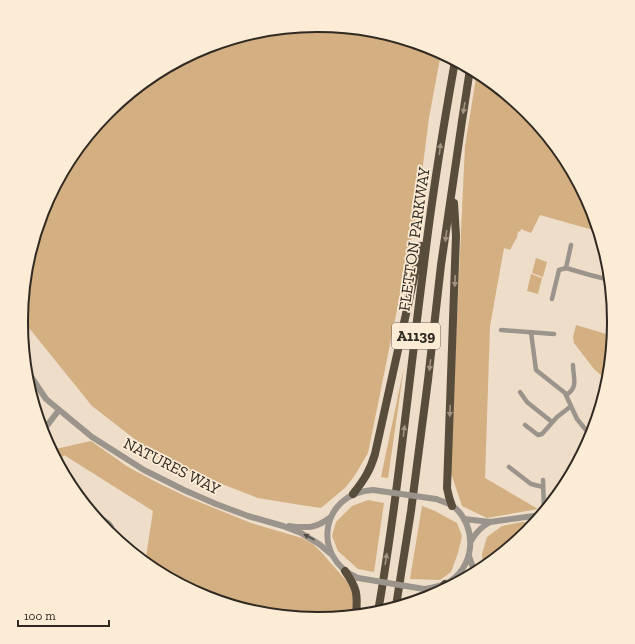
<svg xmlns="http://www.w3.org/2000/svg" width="635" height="644" viewBox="0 0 635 644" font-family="'Zilla Slab',serif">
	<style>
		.green { fill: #d3af81 }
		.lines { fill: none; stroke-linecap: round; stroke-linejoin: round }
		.minor { stroke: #9b948c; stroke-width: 4.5 }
		.tertiary { stroke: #9b948c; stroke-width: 6 }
		.trunk { stroke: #584c3b; stroke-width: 8 }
		.tertiary-bridge { stroke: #9b948c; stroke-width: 6 }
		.oneway { fill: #a29480 }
		.oneway2 { fill: #554f47 }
		.labels { text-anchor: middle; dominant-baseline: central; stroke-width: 3.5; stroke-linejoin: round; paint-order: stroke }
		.shield { fill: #fcebd5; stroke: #6d6458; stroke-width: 1 }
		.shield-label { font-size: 15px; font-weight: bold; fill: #302a22 }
		.street-label { font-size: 16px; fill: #302a22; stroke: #fcebd5 }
		.rim { fill: none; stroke: #302a22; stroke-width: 2 }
	</style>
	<rect width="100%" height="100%" fill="#eeddc8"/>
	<g class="green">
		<polygon points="318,26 376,31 431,48 441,53 429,118 417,211 368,453 355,475 346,487 321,508 301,505 258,498 163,461 92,406 21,318 27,264 44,208 71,157 108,112 153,75 204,48 260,31"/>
		<polygon points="477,72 482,76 527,113 564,157 592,209 600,237 595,234 593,230 540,215 531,233 521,229 520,232 518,231 517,237 510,250 504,248 490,326 485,478 538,509 487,518 462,506 450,470 465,146"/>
		<polygon points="536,258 547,262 543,277 532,273"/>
		<polygon points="531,274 542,278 538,294 527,291"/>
		<polygon points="576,325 613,336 608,381 594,369 574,343 573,337"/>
		<polygon points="404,367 388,478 381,477"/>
		<polygon points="91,441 128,467 158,483 187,497 251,523 302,538 313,544 323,554 349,584 354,597 354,615 317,618 259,613 204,596 153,568 145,563 153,511 64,455 58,463 51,450"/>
		<polygon points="368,500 384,503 374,572 358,569 338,551 332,536 336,522 352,506"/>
		<polygon points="422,506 435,511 457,523 462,536 458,553 451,572 440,580 410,579"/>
		<polygon points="522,522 535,522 527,532 483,567 482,554 487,537 502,526"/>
	</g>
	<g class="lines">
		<g class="minor">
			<polyline points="566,268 590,275 610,280"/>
			<polyline points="552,299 559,270 566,268 571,245"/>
			<polyline points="501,330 554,334"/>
			<polyline points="531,332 536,370 565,393 577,419 586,430 592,433"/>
			<polyline points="520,392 527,402 552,422"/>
			<path d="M566 395C579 388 573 377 573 365"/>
			<polyline points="525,425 538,435 542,434 557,417 570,407"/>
			<polyline points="509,467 531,484 543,487"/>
			<polyline points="543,480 544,511"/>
			<polyline points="90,510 109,523 112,527 111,534"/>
		</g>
		<g class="tertiary">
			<polyline points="26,369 46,399 92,437 144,470 184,490 216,504 248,516 283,526 301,533 319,544 331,554"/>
			<polyline points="42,432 59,410"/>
			<polyline points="464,519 490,522 541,515"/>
			<path d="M289 526C308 528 315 529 331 517"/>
			<path d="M471 541C476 532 481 527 490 522"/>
			<polyline points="469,556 473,568 475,572"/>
			<polyline points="457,576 467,577"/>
			<path d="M358 578C310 557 321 493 373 490"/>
			<path d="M424 589C431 588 438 587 445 584 475 570 479 527 453 506 448 503 442 501 436 499"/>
		</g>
		<g class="trunk">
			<path d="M353 494C364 480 370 471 375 454L421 246"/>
			<polyline points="452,506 449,497 447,488 456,236 454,203"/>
			<path d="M345 571C357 588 358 594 356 615"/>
			<polyline points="439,592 445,584"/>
			<polyline points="396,606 411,511 428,380 441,265 462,121 470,69"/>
			<path d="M378 612C398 496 409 380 424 264 432 196 443 128 455 61"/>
		</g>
		<g class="tertiary-bridge">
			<polyline points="373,490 436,499"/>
			<polyline points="358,578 424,589"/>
		</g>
	</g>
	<defs><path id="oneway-solid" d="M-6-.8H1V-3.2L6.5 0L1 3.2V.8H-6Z"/></defs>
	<g class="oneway">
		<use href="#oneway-solid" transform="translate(464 108) rotate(100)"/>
		<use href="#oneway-solid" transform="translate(440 149) rotate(-82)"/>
		<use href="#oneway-solid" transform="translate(446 236) rotate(98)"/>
		<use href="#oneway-solid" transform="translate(455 281) rotate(92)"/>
		<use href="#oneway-solid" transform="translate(430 365) rotate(97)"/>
		<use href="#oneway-solid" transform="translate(450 411) rotate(92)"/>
		<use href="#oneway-solid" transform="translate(404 431) rotate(-83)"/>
		<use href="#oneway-solid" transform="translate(386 559) rotate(-81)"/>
	</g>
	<use class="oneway2" href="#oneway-solid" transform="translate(309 537) rotate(-152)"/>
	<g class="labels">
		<rect class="shield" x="392" y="323" width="48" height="26" rx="3"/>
		<g class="shield-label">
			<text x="416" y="336">A1139</text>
		</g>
		<g class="street-label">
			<text transform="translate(414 239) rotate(-82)">FLETTON PARKWAY</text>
			<text transform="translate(172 466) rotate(27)">NATURES WAY</text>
		</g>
	</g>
	<path d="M0 0H635V644H0ZM317 32H318A289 289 0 0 1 607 321V323A289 289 0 0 1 318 612H317A289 289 0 0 1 28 323V321A289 289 0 0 1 317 32Z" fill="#fcebd5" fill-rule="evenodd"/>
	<path class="rim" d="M317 32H318A289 289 0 0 1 607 321V323A289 289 0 0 1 318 612H317A289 289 0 0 1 28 323V321A289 289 0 0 1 317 32Z"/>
	<path d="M18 620v6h91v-6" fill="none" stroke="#302a22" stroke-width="2"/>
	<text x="24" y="620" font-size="12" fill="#302a22" stroke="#fcebd5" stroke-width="3" paint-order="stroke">100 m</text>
</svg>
